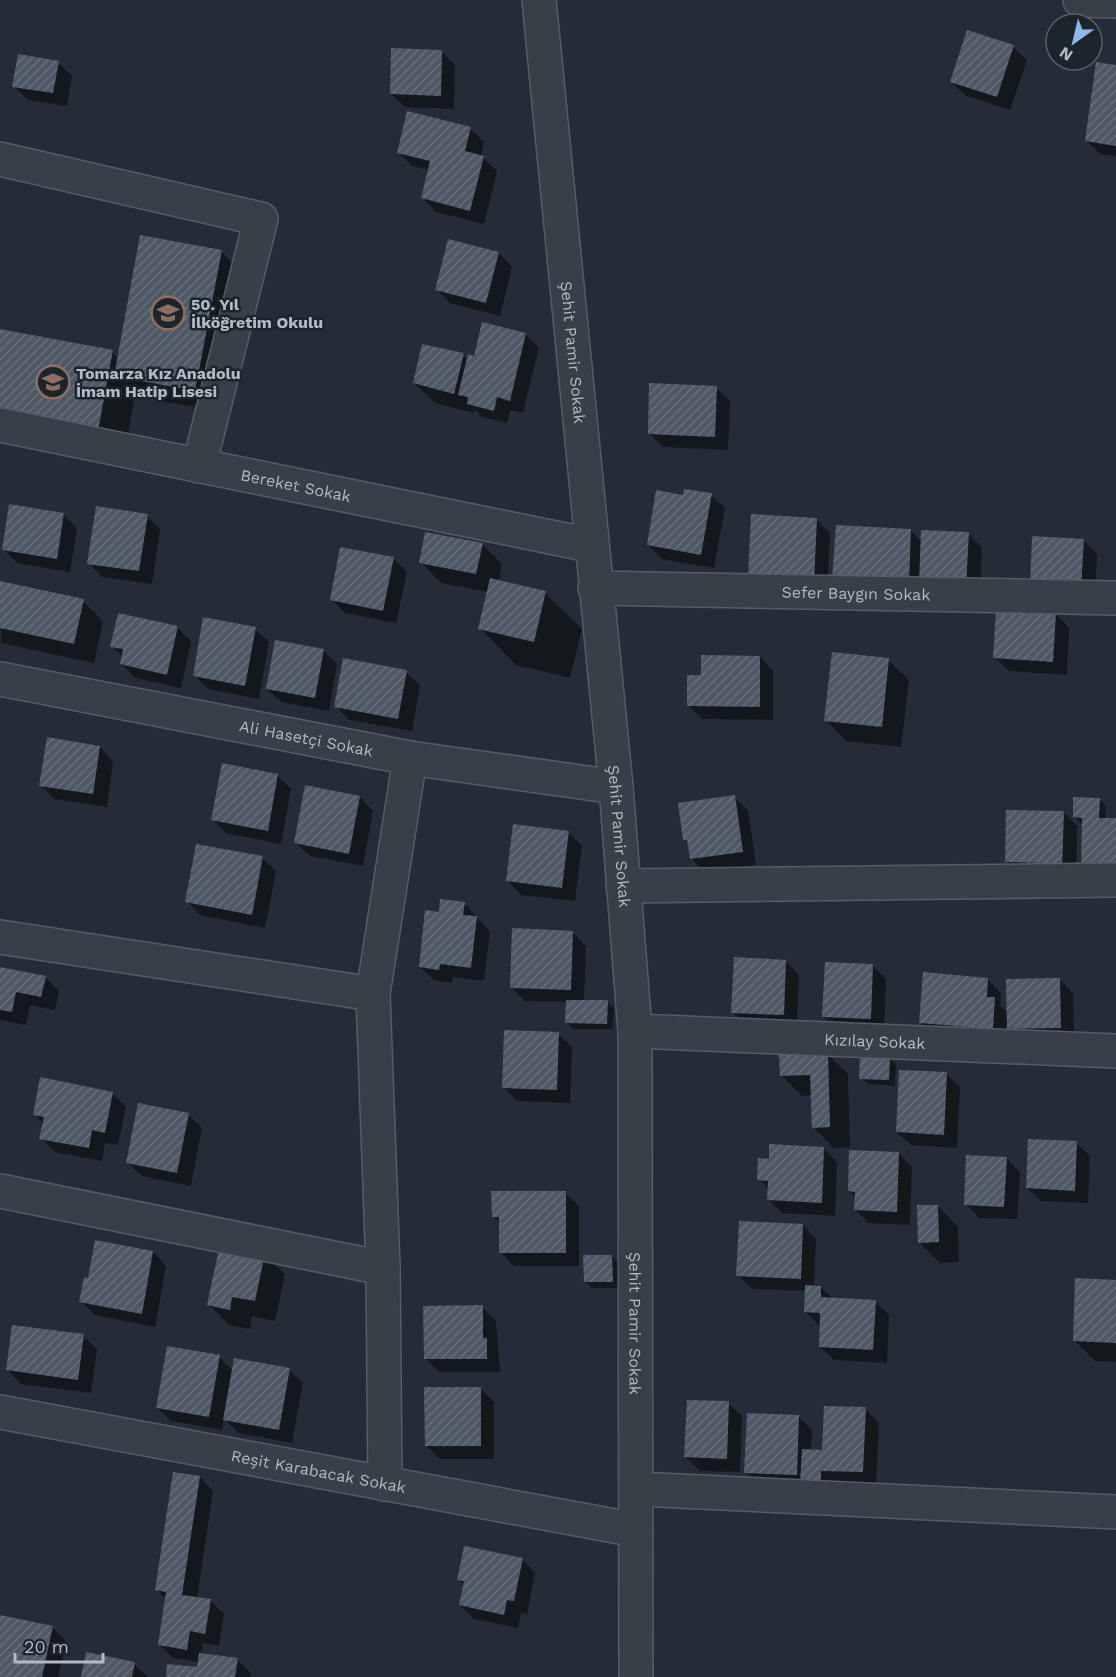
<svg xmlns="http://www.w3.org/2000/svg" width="1116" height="1677" viewBox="0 0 1116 1677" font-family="'Work Sans',sans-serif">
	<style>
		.shadow { fill: #0007 }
		.building { fill: url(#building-hatch) }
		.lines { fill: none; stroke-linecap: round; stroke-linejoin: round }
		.minor-casing { stroke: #555d65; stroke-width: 36 }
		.minor { stroke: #373f48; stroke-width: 33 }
		.labels { text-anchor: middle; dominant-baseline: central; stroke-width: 5; stroke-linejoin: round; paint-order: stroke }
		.poi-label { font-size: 16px; font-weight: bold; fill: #b2bac4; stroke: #1c242c; text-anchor: start }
		.street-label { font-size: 16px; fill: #b2bac4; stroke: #1c242c }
	</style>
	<defs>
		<pattern id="building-hatch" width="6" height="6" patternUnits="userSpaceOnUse" patternTransform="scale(1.5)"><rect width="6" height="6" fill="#4f5966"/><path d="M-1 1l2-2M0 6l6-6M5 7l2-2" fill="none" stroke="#666f7a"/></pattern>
	</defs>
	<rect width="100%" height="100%" fill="#242d37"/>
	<g class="shadow">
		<polygon points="1013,47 1027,60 1010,110 965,95 951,82"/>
		<polygon points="442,52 455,65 454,109 405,107 391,94"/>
		<polygon points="58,63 72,76 67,106 28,100 14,86"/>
		<polygon points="1116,66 1116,156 1100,154 1087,141"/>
		<polygon points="471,129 484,142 481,156 497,171 484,224 436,212 423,198 430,170 412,166 398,152"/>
		<polygon points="221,251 241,272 216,411 135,396 124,457 0,331 112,352 119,359"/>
		<polygon points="499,253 512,267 500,316 450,303 437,290"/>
		<polygon points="525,334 539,348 523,413 510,410 507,423 482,417 475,410 474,413 435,403 414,383 463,355 468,360 475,358"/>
		<polygon points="716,388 730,401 728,450 663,447 649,433"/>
		<polygon points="711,495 725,508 714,568 662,559 648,545 684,497"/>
		<polygon points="63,514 77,528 70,572 17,563 4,550"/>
		<polygon points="147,516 160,529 152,584 102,577 89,563"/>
		<polygon points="816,519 830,533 827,595 763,591"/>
		<polygon points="911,531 922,542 969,534 982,548 980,600 848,592"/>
		<polygon points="1083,540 1097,554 1095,601 1045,599"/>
		<polygon points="482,544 502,564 499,582 545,593 582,629 570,678 516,665 480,628 488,592 441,583 421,562"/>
		<polygon points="393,558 407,572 396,623 345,613 331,599"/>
		<polygon points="0,582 83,601 103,621 94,663 1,643"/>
		<polygon points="1056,614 1069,628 1067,675 1009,671 995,658"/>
		<polygon points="177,627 191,641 181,688 135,678 122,664 123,657 112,646"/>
		<polygon points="255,629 269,642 259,699 208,689 194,675"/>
		<polygon points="323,650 337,664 329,711 281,702 267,689"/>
		<polygon points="760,657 773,671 773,720 702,719 688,705 702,677"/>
		<polygon points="888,660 909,680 901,747 846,741 826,720"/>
		<polygon points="406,672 420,685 412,731 349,720 336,706"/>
		<polygon points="100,747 113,761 107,807 54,799 41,785"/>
		<polygon points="278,776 291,789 281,844 226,833 213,820"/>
		<polygon points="360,797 373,811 363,866 310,856 296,843"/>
		<polygon points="734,797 748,810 756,865 705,872 692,859 689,844 685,839"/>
		<polygon points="1099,799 1106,806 1105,820 1116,820 1081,823 1075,817"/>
		<polygon points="1063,812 1077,826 1076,883 1020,875 1007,862"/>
		<polygon points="568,832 582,846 575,901 521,895 508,881"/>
		<polygon points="262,858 276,871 265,928 200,915 187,901"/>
		<polygon points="464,903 490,932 484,981 453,977 452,983 434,980 420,967 440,914"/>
		<polygon points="572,932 586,946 584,1002 607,1002 614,1008 613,1029 573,1029 567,1022 567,1002 525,1001 511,987"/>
		<polygon points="785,961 799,975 797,1028 746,1026 733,1012"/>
		<polygon points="873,966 886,979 884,1032 837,1030 824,1017"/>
		<polygon points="0,968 45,977 59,991 55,1010 30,1005 26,1025 0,1020"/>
		<polygon points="987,979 1001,993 1000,1005 1008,1013 1059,979 1073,993 1074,1041 1022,1042 1007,1026 1006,1042 934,1037 921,1023"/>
		<polygon points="558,1034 572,1047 570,1103 517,1101 503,1087"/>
		<polygon points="827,1054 848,1074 850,1147 834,1148 813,1127 812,1095 802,1096 781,1075"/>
		<polygon points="889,1058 896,1064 895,1086 868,1084 861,1078"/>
		<polygon points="946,1074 960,1087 957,1148 911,1145 897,1132"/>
		<polygon points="112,1093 126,1107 118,1145 105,1143 102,1161 55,1152 41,1138 44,1124 35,1115"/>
		<polygon points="188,1114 202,1128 191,1186 142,1176 128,1163"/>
		<polygon points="1076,1143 1090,1156 1088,1203 1041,1201 1027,1188"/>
		<polygon points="823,1148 837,1162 835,1216 782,1213 769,1200 769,1190 759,1179 770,1160"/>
		<polygon points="899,1153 912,1167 910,1225 869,1223 856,1210 856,1198 849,1191"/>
		<polygon points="1006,1158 1020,1172 1017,1219 979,1218 966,1204"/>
		<polygon points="565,1193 579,1206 579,1266 514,1266 500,1252 500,1223 493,1216"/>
		<polygon points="938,1206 958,1227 959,1262 940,1263 919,1242"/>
		<polygon points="803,1225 816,1239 814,1287 821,1287 833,1299 875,1301 889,1315 887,1363 834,1360 820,1347 821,1327 806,1312 807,1291 752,1289 738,1275"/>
		<polygon points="153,1252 166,1266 155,1327 95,1315 81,1301 89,1280"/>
		<polygon points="264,1254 285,1274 275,1321 252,1316 250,1329 229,1325 209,1304"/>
		<polygon points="612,1257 618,1263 618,1288 592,1288 585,1282"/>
		<polygon points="1116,1281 1116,1362 1095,1361 1075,1341"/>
		<polygon points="482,1307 496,1321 500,1372 439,1372 425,1358"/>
		<polygon points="83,1336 97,1349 91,1393 21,1384 8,1370"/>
		<polygon points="219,1357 233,1371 289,1370 303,1383 292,1443 238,1433 224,1418 222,1430 171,1421 157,1407"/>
		<polygon points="480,1388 494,1402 494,1459 440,1459 427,1446"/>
		<polygon points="728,1403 742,1416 740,1472 700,1471 686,1457"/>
		<polygon points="865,1409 879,1423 876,1485 760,1486 746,1472 799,1417 812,1430 811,1451 821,1452"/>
		<polygon points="200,1477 213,1491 197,1598 210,1600 224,1614 219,1646 203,1643 201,1655 237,1660 251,1673 250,1677 167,1677 199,1669 199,1662 173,1658 159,1644 166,1599 157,1590"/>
		<polygon points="522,1559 535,1573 527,1614 521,1613 518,1628 474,1619 460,1605 464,1585 459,1580"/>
		<polygon points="0,1616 52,1627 66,1641 58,1677 0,1677"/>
		<polygon points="134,1664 148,1677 82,1677"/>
	</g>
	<g class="building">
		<polygon points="967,30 1014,45 997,97 950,82"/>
		<polygon points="391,48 442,50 441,96 390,94"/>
		<polygon points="18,54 59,61 53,93 12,87"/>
		<polygon points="1096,62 1116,65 1116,146 1085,141"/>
		<polygon points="407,111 471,127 465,151 484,156 470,211 421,198 430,161 397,153"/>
		<polygon points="140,235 222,250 195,391 114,376"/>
		<polygon points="448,239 499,252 486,303 435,290"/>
		<polygon points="482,322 526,333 510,401 497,397 494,411 467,404 468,397 458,395 468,354 474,356"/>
		<polygon points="0,329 113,350 98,431 0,413"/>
		<polygon points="422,344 464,353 454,394 413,383"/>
		<polygon points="649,383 717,386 715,437 648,434"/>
		<polygon points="684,489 712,493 701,555 647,545 656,490 683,495"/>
		<polygon points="9,504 64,513 57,559 2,550"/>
		<polygon points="96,506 148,514 139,571 87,564"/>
		<polygon points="751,514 817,518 814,582 748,578"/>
		<polygon points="836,525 911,529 909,583 832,579"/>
		<polygon points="921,530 969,532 966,587 919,584"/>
		<polygon points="425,532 483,543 476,574 419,563"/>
		<polygon points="1032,536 1084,539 1081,588 1030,586"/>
		<polygon points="340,547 394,557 383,611 330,600"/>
		<polygon points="490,578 546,591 534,642 478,629"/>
		<polygon points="0,581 84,599 74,644 0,628"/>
		<polygon points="996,609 1056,613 1053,662 993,658"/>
		<polygon points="118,613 178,626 167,675 120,664 123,649 110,647"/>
		<polygon points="203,617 256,627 245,686 193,676"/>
		<polygon points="275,640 324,649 315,698 266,689"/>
		<polygon points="832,652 889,658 882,727 824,721"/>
		<polygon points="701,655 760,656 760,707 687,706 687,675 701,675"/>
		<polygon points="343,658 407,670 398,719 334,707"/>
		<polygon points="47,737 100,746 93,794 39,786"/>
		<polygon points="222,763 278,774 268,831 211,820"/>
		<polygon points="305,785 360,796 349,854 294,843"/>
		<polygon points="735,795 743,852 690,859 687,840 683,840 678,803"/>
		<polygon points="1073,797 1100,798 1099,818 1116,818 1116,874 1081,873 1082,818 1073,817"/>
		<polygon points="1006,810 1064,811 1062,870 1046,870 1046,863 1005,862"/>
		<polygon points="513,824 569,831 562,888 506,881"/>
		<polygon points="196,844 263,856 252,915 185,902"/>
		<polygon points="440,899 465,902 463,915 477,916 471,968 440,964 439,970 419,967 425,910 439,912"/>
		<polygon points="512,928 573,931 571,990 510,988"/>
		<polygon points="734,957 786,960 784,1015 731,1013"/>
		<polygon points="825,962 873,964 871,1019 822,1017"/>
		<polygon points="0,967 46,976 41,997 16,992 12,1012 0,1010"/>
		<polygon points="923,972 988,978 987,997 995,997 993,1029 919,1023"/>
		<polygon points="1060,978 1061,1028 1007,1029 1006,979"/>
		<polygon points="566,1000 608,1000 607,1024 565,1023"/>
		<polygon points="504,1030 559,1032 557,1090 502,1088"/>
		<polygon points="828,1052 830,1127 812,1128 810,1075 780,1076 779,1054"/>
		<polygon points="860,1055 890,1056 889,1080 859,1079"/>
		<polygon points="899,1070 947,1072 944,1135 896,1132"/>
		<polygon points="40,1077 113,1092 105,1133 92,1130 89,1148 39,1139 44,1117 33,1115"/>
		<polygon points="138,1103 189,1113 177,1173 126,1163"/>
		<polygon points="1028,1139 1077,1141 1075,1191 1026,1188"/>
		<polygon points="769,1144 824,1147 822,1203 767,1200 768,1181 757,1180 758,1158 769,1159"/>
		<polygon points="849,1150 899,1152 897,1212 854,1210 855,1192 848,1191"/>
		<polygon points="966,1155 1007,1157 1004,1207 964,1205"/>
		<polygon points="491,1191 566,1191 566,1253 499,1253 499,1217 492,1217"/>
		<polygon points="917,1205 938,1205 939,1242 918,1243"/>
		<polygon points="739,1221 803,1224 801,1279 736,1276"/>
		<polygon points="221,1239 265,1253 255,1301 232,1297 230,1310 207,1305"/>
		<polygon points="95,1240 153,1251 142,1314 79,1302 84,1277 88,1278"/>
		<polygon points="583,1255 612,1255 613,1282 584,1282"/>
		<polygon points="1075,1278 1116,1280 1116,1343 1073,1341"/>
		<polygon points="805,1285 821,1286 821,1297 876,1300 873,1350 819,1347 820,1313 804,1312"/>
		<polygon points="483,1305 483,1338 487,1338 487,1359 424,1359 423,1306"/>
		<polygon points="12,1325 84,1334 78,1380 6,1370"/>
		<polygon points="167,1346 220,1355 209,1417 156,1408"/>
		<polygon points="234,1358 290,1368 279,1430 223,1420"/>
		<polygon points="424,1387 481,1387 481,1446 425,1446"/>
		<polygon points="687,1400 729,1401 727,1459 684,1457"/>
		<polygon points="824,1406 866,1407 863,1472 821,1471 821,1485 800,1484 802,1449 822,1450"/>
		<polygon points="747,1413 799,1415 797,1475 744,1473"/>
		<polygon points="173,1472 200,1476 182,1595 211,1599 205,1634 190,1631 187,1650 158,1645 166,1592 155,1590"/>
		<polygon points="464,1546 523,1558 514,1601 507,1600 504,1615 459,1605 464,1581 457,1580"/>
		<polygon points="0,1615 53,1626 42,1677 0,1677"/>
		<polygon points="86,1652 135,1662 132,1677 81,1677"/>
		<polygon points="199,1653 238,1658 235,1677 166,1677 167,1664 197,1667"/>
	</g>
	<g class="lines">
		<defs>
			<g id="minor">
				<path id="s1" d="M539 0 616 787 635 1031 636 1677"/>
				<polyline points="1080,0 1116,1"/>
				<polyline points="0,159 261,219 199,466"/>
				<path id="s2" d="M0 425 590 545"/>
				<path id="s3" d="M595 588 1116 598"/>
				<path id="s4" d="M0 679 410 758 616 787"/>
				<polyline points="623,886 1116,880"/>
				<polyline points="0,937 373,994"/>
				<path id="s5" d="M635 1031 1116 1051"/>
				<polyline points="0,1191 383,1268"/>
				<path id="s6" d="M0 1412 636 1530"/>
				<polyline points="385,1484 383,1268 373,994 410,758"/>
				<polyline points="637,1489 1116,1512"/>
			</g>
		</defs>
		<use href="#minor" class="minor-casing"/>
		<use href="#minor" class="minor"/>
	</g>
	<defs>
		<symbol id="school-ring" viewBox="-11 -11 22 22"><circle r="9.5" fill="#1c242c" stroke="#8d6e63" stroke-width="1.5"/><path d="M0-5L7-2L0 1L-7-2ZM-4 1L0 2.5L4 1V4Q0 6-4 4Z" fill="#8d6e63"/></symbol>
	</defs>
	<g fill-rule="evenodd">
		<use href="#school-ring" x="149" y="294" width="38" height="38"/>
		<use href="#school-ring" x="34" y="363" width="38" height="38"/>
	</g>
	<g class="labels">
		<g class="poi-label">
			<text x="191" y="304">50. Yıl<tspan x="191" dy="18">İlköğretim Okulu</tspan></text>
			<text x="76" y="373">Tomarza Kız Anadolu<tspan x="76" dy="18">İmam Hatip Lisesi</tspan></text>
		</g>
		<g class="street-label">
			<text stroke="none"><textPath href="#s1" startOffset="354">Şehit Pamir Sokak</textPath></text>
			<text stroke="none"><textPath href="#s2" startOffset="302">Bereket Sokak</textPath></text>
			<text stroke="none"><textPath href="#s3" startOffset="261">Sefer Baygın Sokak</textPath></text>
			<text stroke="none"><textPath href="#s4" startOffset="312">Ali Hasetçi Sokak</textPath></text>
			<text stroke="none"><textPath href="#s1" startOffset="840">Şehit Pamir Sokak</textPath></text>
			<text stroke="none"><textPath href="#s5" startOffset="240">Kızılay Sokak</textPath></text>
			<text stroke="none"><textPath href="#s1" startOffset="1328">Şehit Pamir Sokak</textPath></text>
			<text stroke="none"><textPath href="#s6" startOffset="324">Reşit Karabacak Sokak</textPath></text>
		</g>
	</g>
	<g transform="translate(1074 42) rotate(214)"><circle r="28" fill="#1c242c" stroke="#586069" stroke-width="1.5"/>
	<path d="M0-4.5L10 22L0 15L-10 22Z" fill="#8eb7ec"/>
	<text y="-9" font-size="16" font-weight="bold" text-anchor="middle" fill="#b2bac4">N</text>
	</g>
	<path d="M15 1653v9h88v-9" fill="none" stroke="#b2bac4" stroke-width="3"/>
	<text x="24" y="1653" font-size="18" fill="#b2bac4" stroke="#1c242c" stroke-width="4.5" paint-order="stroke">20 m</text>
</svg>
